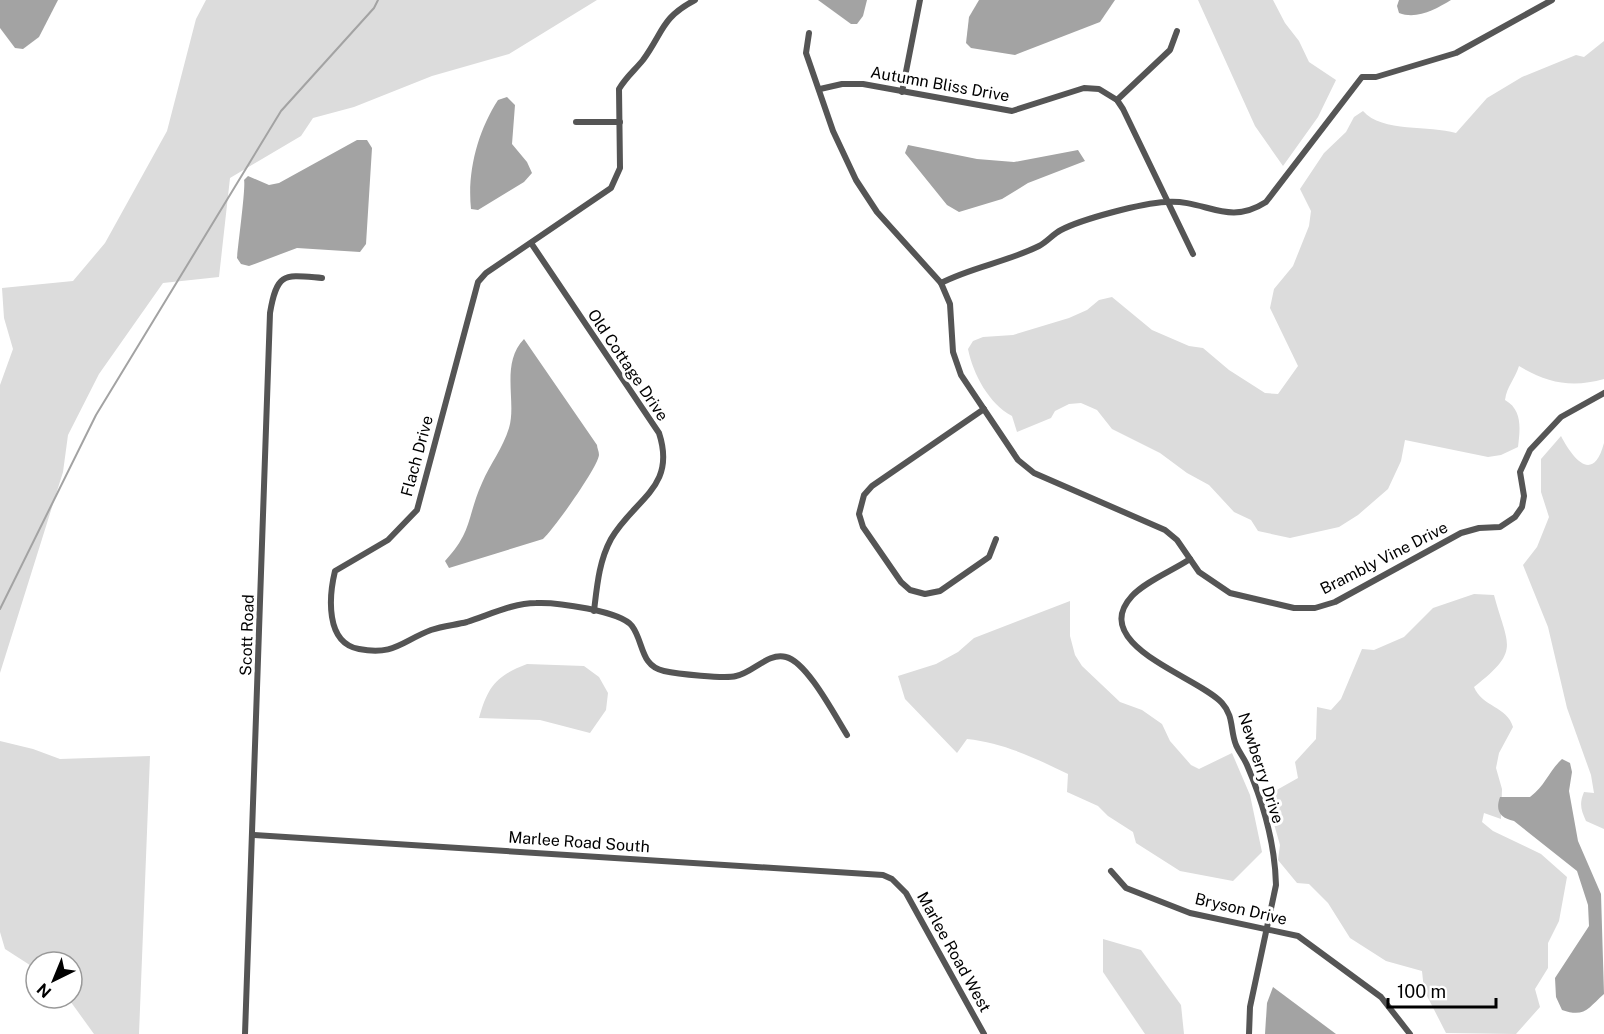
<svg xmlns="http://www.w3.org/2000/svg" width="1604" height="1034" viewBox="0 0 1604 1034" font-family="'Public Sans',sans-serif">
	<style>
		.green { fill: #dcdcdc }
		.water { fill: #a3a3a3 }
		.lines { fill: none; stroke-linecap: round; stroke-linejoin: round }
		.stream { stroke: #a3a3a3; stroke-width: 2 }
		.minor { stroke: #555; stroke-width: 6 }
		.labels { text-anchor: middle; dominant-baseline: central; stroke-width: 6; stroke-linejoin: round; paint-order: stroke }
		.street-label { font-size: 16px; fill: #000; stroke: #fff }
	</style>
	<rect width="100%" height="100%" fill="#fff"/>
	<g class="green">
		<polygon points="206,0 597,0 509,54 432,76 354,107 313,118 301,136 230,178 219,277 163,283 99,374 68,435 63,472 0,673 0,385 13,349 4,318 2,288 73,281 105,243 167,131 196,19"/>
		<polygon points="1198,0 1273,0 1285,23 1299,41 1309,62 1336,80 1318,117 1283,166 1255,126"/>
		<path d="M1604 41V379C1572 388 1547 383 1519 366 1515 379 1507 386 1505 400 1523 410 1520 430 1518 447L1501 455 1488 457 1405 440 1401 461 1388 489 1358 515 1339 527 1290 538 1258 531 1251 520 1234 512 1209 485 1187 473 1160 453 1112 429 1097 410 1081 403 1069 404 1055 411 1051 418 1017 432 1012 416C989 404 973 374 968 349L973 341 983 337 1013 335 1069 318 1087 310 1099 300 1112 297 1152 330 1189 346 1203 348 1229 370 1265 393 1278 394 1298 366 1270 308 1274 289 1293 266 1309 226 1311 211 1300 189 1324 153 1346 132 1354 117 1363 111C1382 133 1430 125 1456 133L1487 98 1522 77 1576 55 1584 57Z"/>
		<path d="M1561 436C1573 459 1593 484 1604 443V829L1586 821C1581 810 1579 804 1584 792L1594 793 1591 775 1567 708 1548 627 1523 565 1537 547 1549 517 1541 492V459Z"/>
		<path d="M1474 594 1494 595C1508 647 1521 650 1474 687 1482 707 1507 706 1513 727L1499 753 1496 768 1502 789 1501 819 1484 813 1482 822 1493 831 1541 854 1567 877 1559 921 1548 943V968L1535 989 1540 1007 1516 1034 1446 1033 1424 990 1422 971 1386 961 1350 938 1328 903 1309 884 1297 883 1278 860 1280 845 1266 796 1298 778 1295 762 1316 739 1317 707 1331 710 1341 699 1362 649 1374 650 1404 637 1433 608Z"/>
		<path d="M1070 601V636L1075 655 1082 666 1120 702 1142 710 1162 724 1170 741 1191 765 1199 769 1232 753 1250 795 1262 852 1233 881 1180 871 1136 843 1133 832 1108 816 1098 806 1067 792 1068 774C1035 758 1004 743 967 739L957 753 905 699 898 676 936 664 958 652 974 638Z"/>
		<path d="M527 664 584 666 599 677 608 693 606 710 590 733 540 720 479 718C488 686 496 676 527 664Z"/>
		<polygon points="0,741 33,749 60,759 150,756 139,1034 94,1034 68,998 72,998 72,962 36,962 36,969 5,949 0,932"/>
		<polygon points="1103,939 1141,950 1181,1005 1184,1034 1145,1034 1103,972"/>
	</g>
	<g class="water">
		<polygon points="0,0 58,0 39,37 23,49 15,48 0,28"/>
		<polygon points="818,0 867,0 863,16 857,24 851,24"/>
		<polygon points="979,0 1115,0 1100,22 1015,55 971,48 966,43 969,17"/>
		<path d="M1399 0H1451C1436 9 1417 20 1399 13L1397 6Z"/>
		<path d="M507 97 515 105 512 144 527 162 532 173 524 182 478 210 471 209C467 171 478 131 498 100Z"/>
		<path d="M357 140H367L372 148 366 244 360 252 297 248 249 266 241 264 237 258C238 245 246 186 244 180L248 176 269 185 279 183Z"/>
		<polygon points="908,145 977,159 1014,162 1078,150 1085,161 1028,183 1002,199 959,212 947,205 905,153"/>
		<path d="M524 339 597 445C597 448 599 451 599 455 598 467 554 529 543 539L449 568 445 561C473 531 467 516 482 483 490 464 503 448 509 428 517 402 500 364 524 339Z"/>
		<path d="M1562 759 1570 763 1572 772 1569 791 1578 841 1601 894 1604 994C1588 1008 1585 1018 1562 1010L1556 997 1555 978 1589 926 1588 905 1577 871 1514 821C1500 818 1495 811 1500 797H1530C1546 785 1548 772 1562 759Z"/>
		<polygon points="1273,987 1336,1034 1265,1034 1267,1003"/>
	</g>
	<g class="lines">
		<polyline class="stream" points="0,609 96,415 281,111 374,8 378,0"/>
		<g class="minor">
			<path d="M695 0C661 18 664 31 643 60 635 70 626 77 619 89L620 168 611 188 486 273 478 282 417 510 388 540 335 571C329 596 325 643 359 649 394 656 402 641 431 630 443 626 455 625 467 622 489 615 513 603 536 603 556 602 621 611 632 626 644 642 640 666 664 671 677 674 725 679 736 676 753 673 768 652 786 657 807 662 835 716 847 735"/>
			<polyline points="809,33 806,53 833,131 856,180 877,212 941,283 950,304 953,352 961,375 1018,460 1034,473 1165,530 1177,540 1199,572 1230,593 1294,608 1315,608 1335,602 1461,533 1479,528 1500,527 1515,517 1522,507 1524,496 1520,472 1530,450 1561,417 1604,393"/>
			<polyline points="820,89 842,84 863,84 1012,111 1084,88 1099,89 1117,100 1123,109 1193,254"/>
			<polyline points="902,92 920,0"/>
			<polyline points="1117,100 1170,50 1177,31"/>
			<polyline points="576,122 620,122"/>
			<path d="M531 243 659 433C677 488 634 499 611 539 599 561 597 586 594 611"/>
			<path d="M941 283C972 267 1007 262 1039 246 1047 242 1053 234 1061 230 1082 219 1142 203 1166 202 1206 199 1227 227 1266 202L1362 77H1376L1456 53 1552 0"/>
			<polyline points="984,409 872,486 864,495 859,514 863,527 901,582 910,590 925,594 940,591 989,557 996,539"/>
			<path d="M1190 559C1172 571 1146 581 1132 596 1087 645 1199 677 1222 703 1234 716 1230 730 1236 745 1239 752 1244 758 1247 765 1263 802 1275 845 1276 885L1250 1007 1249 1034"/>
			<polyline points="254,835 883,875 892,879 906,893 984,1034"/>
			<polyline points="1111,871 1126,888 1190,913 1298,936 1381,997 1410,1034"/>
			<path d="M245 1034 270 313C277 271 285 275 322 278"/>
		</g>
	</g>
	<g class="labels">
		<g class="street-label">
			<text transform="translate(940 84) rotate(10)">Autumn Bliss Drive</text>
			<text transform="translate(628 365) rotate(56)">Old Cottage Drive</text>
			<text transform="translate(417 456) rotate(-75)">Flach Drive</text>
			<text transform="translate(1384 558) rotate(-27)">Brambly Vine Drive</text>
			<text transform="translate(247 635) rotate(-88)">Scott Road</text>
			<text transform="translate(1261 768) rotate(72)">Newberry Drive</text>
			<text transform="translate(579 842) rotate(4)">Marlee Road South</text>
			<text transform="translate(1241 909) rotate(13)">Bryson Drive</text>
			<text transform="translate(954 952) rotate(61)">Marlee Road West</text>
		</g>
	</g>
	<g transform="translate(54 980) rotate(223)"><circle r="28" fill="#ffffff" stroke="#999999" stroke-width="1.5"/>
	<path d="M0-4.5L10 22L0 15L-10 22Z" fill="#000000"/>
	<text y="-9" font-size="16" font-weight="bold" text-anchor="middle" fill="#000000">N</text>
	</g>
	<path d="M1388 998v9h108v-9" fill="none" stroke="#000000" stroke-width="3"/>
	<text x="1397" y="998" font-size="18" fill="#000000" stroke="#ffffff" stroke-width="4.5" paint-order="stroke">100 m</text>
</svg>
